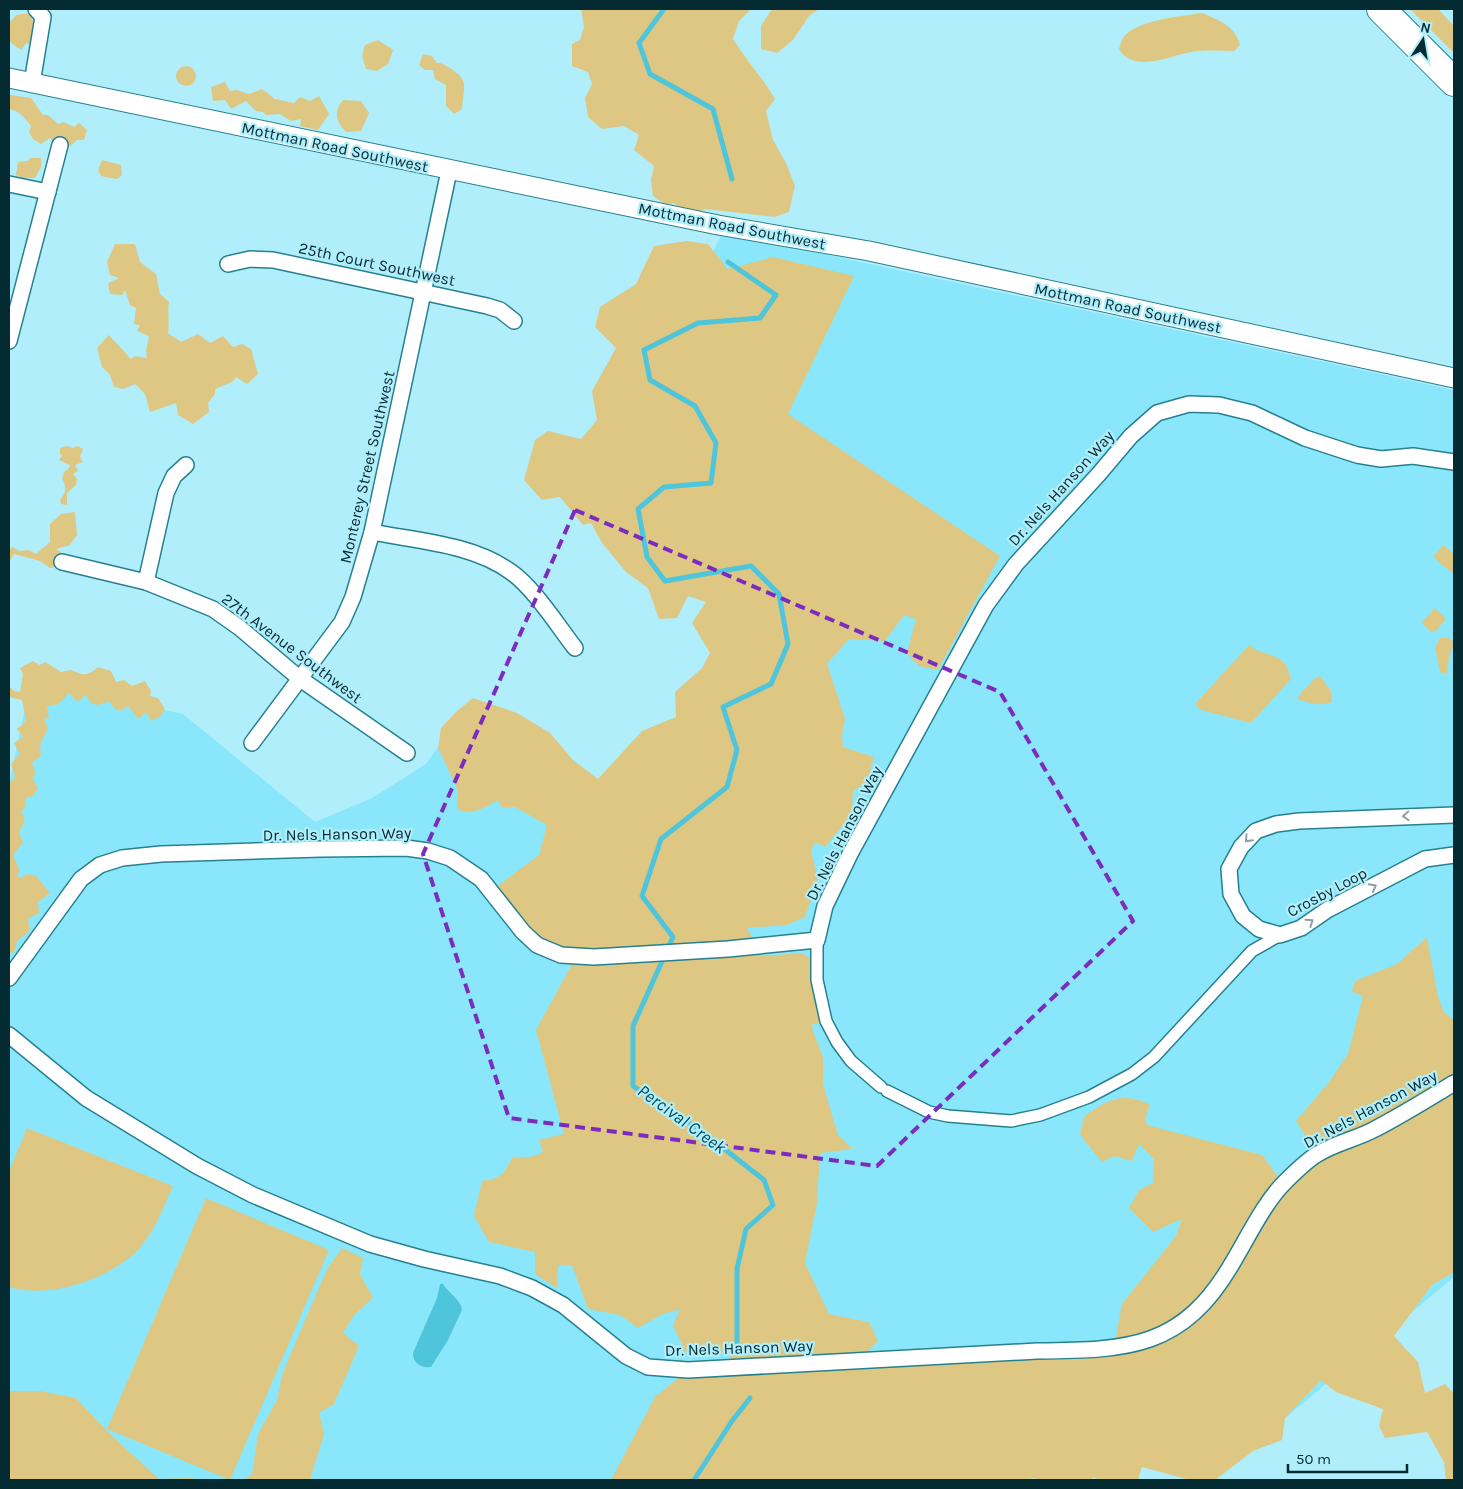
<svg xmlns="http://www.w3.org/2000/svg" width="1463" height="1489" viewBox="0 0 1463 1489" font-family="Karla,sans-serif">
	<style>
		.built { fill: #8ae7fb }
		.green { fill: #ddc782 }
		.water { fill: #4fc5dc }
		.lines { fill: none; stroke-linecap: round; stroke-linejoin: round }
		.stream { stroke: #4fc5dc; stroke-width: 5 }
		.pedestrian-casing { stroke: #268090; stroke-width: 14 }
		.minor-casing { stroke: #268090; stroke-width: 18 }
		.tertiary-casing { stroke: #268090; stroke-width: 21 }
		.motorway-casing { stroke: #268090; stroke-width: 30 }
		.pedestrian { stroke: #fff; stroke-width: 11 }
		.minor { stroke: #fff; stroke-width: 15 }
		.tertiary { stroke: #fff; stroke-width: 19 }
		.motorway { stroke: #fff; stroke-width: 28 }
		.oneway { stroke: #8ea0a3 }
		.marked { fill: none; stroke: #7b2cbf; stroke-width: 4; stroke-dasharray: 10 6; stroke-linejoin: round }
		.labels { text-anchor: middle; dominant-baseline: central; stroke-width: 4.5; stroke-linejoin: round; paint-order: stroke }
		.street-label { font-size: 16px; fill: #052b32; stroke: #b1eefb }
		.water-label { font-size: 18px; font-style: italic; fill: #034d59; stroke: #b1eefb }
	</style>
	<rect width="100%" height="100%" fill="#b1eefb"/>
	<polygon class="built" points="722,232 1454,390 1454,1277 1222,1471 717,1378 667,1480 9,1480 9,784 31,680 183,714 315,822 372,798 426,764 473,698 593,791 721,687 728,616 638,424"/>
	<g class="green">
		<path d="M581 9H751L739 21 733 39C746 60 763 78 775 99L766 111 773 140 786 163 795 186 789 212 774 217 705 209 693 215 673 203 666 205 653 196 651 180 654 166 634 150 639 135 624 126 602 129 588 117 585 98 592 84 588 72 572 66V44L580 40 584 27Z"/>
		<polygon points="772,9 819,9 809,16 793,40 777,53 761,49 761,26"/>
		<polygon points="1410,9 1438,9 1454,26 1454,53"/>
		<polygon points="30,13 37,33 34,45 26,43 21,50 9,41 9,21 11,21 16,15"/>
		<path d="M1202 13C1219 20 1235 26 1240 45L1234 51C1222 51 1210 50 1198 51 1173 53 1136 76 1119 49 1120 46 1121 41 1123 38 1135 20 1182 16 1202 13Z"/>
		<polygon points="378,40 393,50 388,64 377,71 366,69 362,56 365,45"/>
		<path d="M423 54 432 56 437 63C443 63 443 64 448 67 470 80 464 85 462 109L454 114 446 106V85L435 79 433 70H425L419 65Z"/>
		<circle cx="186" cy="76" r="10"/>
		<polygon points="225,82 230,91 237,90 249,94 262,89 275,99 294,103 300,97 310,101 319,96 329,114 318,130 300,126 301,119 291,121 280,114 266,115 263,112 256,111 246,101 231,109 225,100 213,101 211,87"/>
		<path d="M11 95 31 98 43 115H48L58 124 64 122 74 127 79 123 87 130 84 140H77L70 146 65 142 55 143 50 138 41 144 33 139 29 132 31 126C24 117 20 111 9 109V96Z"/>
		<path d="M343 100 361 101 369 113 361 131 346 132C336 121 333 113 343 100Z"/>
		<polygon points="30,158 41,158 41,167 35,178 23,178 16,175 18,162 28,161"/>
		<polygon points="102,160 121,165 122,175 117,179 101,176 98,170"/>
		<path d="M686 241 708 244 728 269 773 257 854 276 788 414 1000 556 938 670 919 666 907 653 916 619 904 615 885 641 849 639 827 664 845 719 842 736 843 747 874 757 867 782 853 791 852 814 825 847 815 842 811 851 818 879 805 917 787 925 747 928 762 956 802 953 817 963 826 1021 811 1025 823 1058V1084L838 1135 853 1149 820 1153 817 1203 805 1263 829 1314 869 1322 878 1341 859 1360 1114 1348 1122 1304 1176 1236 1182 1219 1153 1232 1129 1208 1139 1190 1153 1183 1154 1159 1139 1144 1132 1161 1114 1156 1102 1162 1080 1135 1084 1117C1106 1100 1123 1091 1150 1105L1145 1119 1147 1125 1262 1155 1283 1183 1317 1154 1296 1121 1329 1082 1348 1054 1363 996 1352 992 1355 981 1397 964 1427 937 1438 997 1444 1012 1454 1020V1272L1432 1285 1394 1336 1418 1362 1425 1393 1445 1384 1454 1394V1480H1446L1444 1462 1427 1432 1385 1438 1379 1426 1383 1409 1336 1392 1321 1380 1285 1418 1282 1440 1253 1451 1215 1480H1190L1142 1467 1138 1480H1096L1095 1477 1090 1480H1038L1034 1478 1024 1480H611L655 1397 688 1370 731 1368 730 1354H687L673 1326 680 1309 663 1314 638 1328 620 1315 588 1309 572 1265 558 1266 557 1288 535 1274V1252L489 1242 474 1216 482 1181C502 1178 503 1175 512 1158 524 1156 532 1159 543 1152L539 1140 564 1134 536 1030 576 957 547 951 491 891 539 855 547 825 515 807 502 808 498 800C484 808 473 816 457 809L458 790 438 748 441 728 457 711 473 698 517 713 550 733 573 760 598 779 642 731 676 717 675 692 702 668 710 653 692 623 706 602 688 596 677 618 659 619 648 588 626 572 602 543 591 523 583 525 560 497 542 500 524 480 535 440 548 431 581 439 597 420 592 391 616 348 595 327 600 307 636 284 654 246Z"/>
		<path d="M115 244H135L140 262 156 274 160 294 169 302C167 313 170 321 168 333L181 342 198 334 210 343 223 336 233 347 242 344 251 349 258 374 247 384 236 377 232 382 215 389V394L208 403 209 412 193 424 178 415 176 403 150 412 145 394 135 384 123 389 114 387 110 375 102 367 97 348 109 335 131 359 135 356 147 358 146 351 149 336 137 331 140 325 134 324 136 308 130 305 125 290 122 295 110 294 108 283 119 278 110 275 107 262Z"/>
		<path d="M66 446 73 448 78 446 83 449 80 457 83 462 75 465 78 471 73 474 77 479 76 485 67 493V505L61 504 60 500C66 493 67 487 62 479L64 472 68 469 70 465 59 460 62 456 60 454V448Z"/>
		<polygon points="75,512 77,535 70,545 56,549 65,555 63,565 50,568 40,561 14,554 9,562 9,549 13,547 19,551 28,550 36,554 50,542 50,524 61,514"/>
		<polygon points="1443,545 1454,554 1454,569 1452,573 1433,557"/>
		<polygon points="1435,608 1444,616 1445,620 1436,631 1432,632 1421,623"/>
		<polygon points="1440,638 1449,638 1454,643 1449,657 1447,674 1440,672 1435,647"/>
		<path d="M1249 645C1261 655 1278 654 1285 664 1288 667 1289 674 1291 679L1251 723 1201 710 1195 704Z"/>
		<path d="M33 661 39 665 45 662 61 672 71 670C83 676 88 676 98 667L111 671 116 682 124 680 132 686 145 681 151 691 150 696 158 698 165 709 161 716 151 721 146 712 138 719 128 706 120 711 115 709 109 701 98 705 91 703 86 695 78 702 69 693C63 700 57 707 47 706L49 717 44 719 48 728 40 745 41 755 32 763 36 774 32 777 38 788 33 796 26 798 25 808 21 811 25 820 19 832 23 843 13 855 19 869 18 878 29 874 36 876 50 893 38 902 39 913 28 919 30 931 17 941 15 951 9 954V784L15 777 11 764 20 754 14 743 23 737 17 729 26 721 22 700 9 697V686L14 691 20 692 23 674 20 668Z"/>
		<path d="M1320 676 1331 691 1332 702C1321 707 1307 703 1297 698L1314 679Z"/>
		<path d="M27 1128 173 1186C162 1211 151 1241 129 1258 97 1283 48 1298 9 1287V1172Z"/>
		<polygon points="206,1198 329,1250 230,1480 107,1429"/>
		<polygon points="342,1248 363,1258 360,1274 373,1298 354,1315 343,1333 359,1346 334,1404 319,1413 324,1434 310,1480 244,1480 252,1474 258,1434 277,1400 283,1372 327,1269"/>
		<polygon points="9,1391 40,1391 76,1398 112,1436 159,1479 192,1478 197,1480 9,1480"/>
	</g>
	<path class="water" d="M440 1284H443C449 1294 460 1298 462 1310L448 1340 431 1367C421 1368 413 1364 413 1353L437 1298Z"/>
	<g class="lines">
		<g class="stream">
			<polyline points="664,9 639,43 650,74 713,109 732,179"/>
			<polyline points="728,262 776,295 760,318 698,323 644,350 650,380 695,406 716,443 711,483 664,487 638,509 647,557 665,581 751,566 779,594 788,644 771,684 723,707 737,750 727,787 661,839 642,896 673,937 633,1026 633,1086 703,1132 764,1180 773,1205 746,1229 737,1269 737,1346"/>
			<polyline points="694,1480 732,1421 750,1398"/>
		</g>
		<defs>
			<g id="pedestrian">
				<polyline points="817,940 817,980 826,1021 837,1042 851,1061 881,1087"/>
				<polyline points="887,1091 929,1112 948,1116 1011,1121 1040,1115 1089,1097 1132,1074 1154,1057 1252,951 1280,935"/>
			</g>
			<g id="minor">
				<polyline points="32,83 43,17 36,9"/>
				<polyline points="9,184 48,192"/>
				<polyline points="228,264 250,259 273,260 487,306 500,310 514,321"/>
				<polyline points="9,341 60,145"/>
				<path d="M372 532C417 541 473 544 511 572 533 587 558 626 575 648"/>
				<polyline points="62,562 146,582 213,609 240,628 299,678 407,753"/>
				<polyline points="146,582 166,493 174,476 186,465"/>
				<polyline points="252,743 342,622 353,597 372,532 449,171"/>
				<polyline points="1454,815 1299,821 1276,824 1256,831 1241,847 1229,869 1231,894 1243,916 1259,929 1280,935 1301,928 1327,910 1425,859 1454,855"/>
				<polyline points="9,978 81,879 100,865 122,858 161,854 321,849 406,848 428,851 450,858 481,879 523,932 537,945 561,955 594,957 728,949 817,940 825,906 850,854 986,605 1016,564 1098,475 1131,436 1157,413 1189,404 1219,405 1252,413 1305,438 1357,455 1381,459 1413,456 1454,462"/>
				<path d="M9 1035 86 1098 197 1166 253 1195 370 1244 424 1259 500 1276 532 1288 563 1305 626 1356 648 1367 688 1370 1037 1351C1129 1350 1183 1349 1233 1262 1248 1237 1264 1203 1285 1182 1294 1173 1305 1162 1316 1155 1334 1143 1357 1139 1375 1129 1402 1115 1428 1099 1454 1083"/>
			</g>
			<polyline id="tertiary" points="9,78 718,225 869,251 1454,378"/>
			<polyline id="motorway" points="1381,9 1454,82"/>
		</defs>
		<use href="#pedestrian" class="pedestrian-casing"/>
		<use href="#minor" class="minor-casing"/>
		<use href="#tertiary" class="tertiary-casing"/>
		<use href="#motorway" class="motorway-casing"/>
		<use href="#pedestrian" class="pedestrian"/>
		<use href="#minor" class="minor"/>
		<use href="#tertiary" class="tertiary"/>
		<use href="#motorway" class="motorway"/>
	</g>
	<defs><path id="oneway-chevron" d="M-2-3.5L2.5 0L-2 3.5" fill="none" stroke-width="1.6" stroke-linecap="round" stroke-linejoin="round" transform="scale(1.25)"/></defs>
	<g class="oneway">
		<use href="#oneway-chevron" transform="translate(1406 816) rotate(177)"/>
		<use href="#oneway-chevron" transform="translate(1248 839) rotate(133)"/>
		<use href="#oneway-chevron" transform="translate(1373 887) rotate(-28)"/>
		<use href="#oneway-chevron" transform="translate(1310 922) rotate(-34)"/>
	</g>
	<path class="marked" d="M575 510 1000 692 1133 921 877 1166 509 1118 423 854Z"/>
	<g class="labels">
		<g class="street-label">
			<text transform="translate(335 147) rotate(12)">Mottman Road Southwest</text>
			<text transform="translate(732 226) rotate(11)">Mottman Road Southwest</text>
			<text transform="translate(377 264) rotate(12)">25th Court Southwest</text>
			<text transform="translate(1128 308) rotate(12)">Mottman Road Southwest</text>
			<text transform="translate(367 467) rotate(-77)">Monterey Street Southwest</text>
			<text transform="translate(1061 488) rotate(-48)">Dr. Nels Hanson Way</text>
			<text transform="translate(292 648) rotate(37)">27th Avenue Southwest</text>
			<text transform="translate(844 833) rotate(-63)">Dr. Nels Hanson Way</text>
			<text transform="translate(337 834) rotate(-1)">Dr. Nels Hanson Way</text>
			<text transform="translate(1327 892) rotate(-28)">Crosby Loop</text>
			<text transform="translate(1370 1109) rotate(-28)">Dr. Nels Hanson Way</text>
			<text transform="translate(739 1348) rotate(-2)">Dr. Nels Hanson Way</text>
		</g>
		<g class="water-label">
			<text transform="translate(682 1119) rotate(36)">Percival Creek</text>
		</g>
	</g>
	<rect width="1463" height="1489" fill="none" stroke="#052b32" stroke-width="20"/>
	<g transform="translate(1423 40) rotate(12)" stroke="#b1eefb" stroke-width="4" paint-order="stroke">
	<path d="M0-4L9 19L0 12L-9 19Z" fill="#052b32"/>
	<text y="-8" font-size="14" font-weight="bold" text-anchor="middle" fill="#052b32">N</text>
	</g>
	<path d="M1288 1464v8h119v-8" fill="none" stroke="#052b32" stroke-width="2.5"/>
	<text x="1296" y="1464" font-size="15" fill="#052b32" stroke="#b1eefb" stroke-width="4" paint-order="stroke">50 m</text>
</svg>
